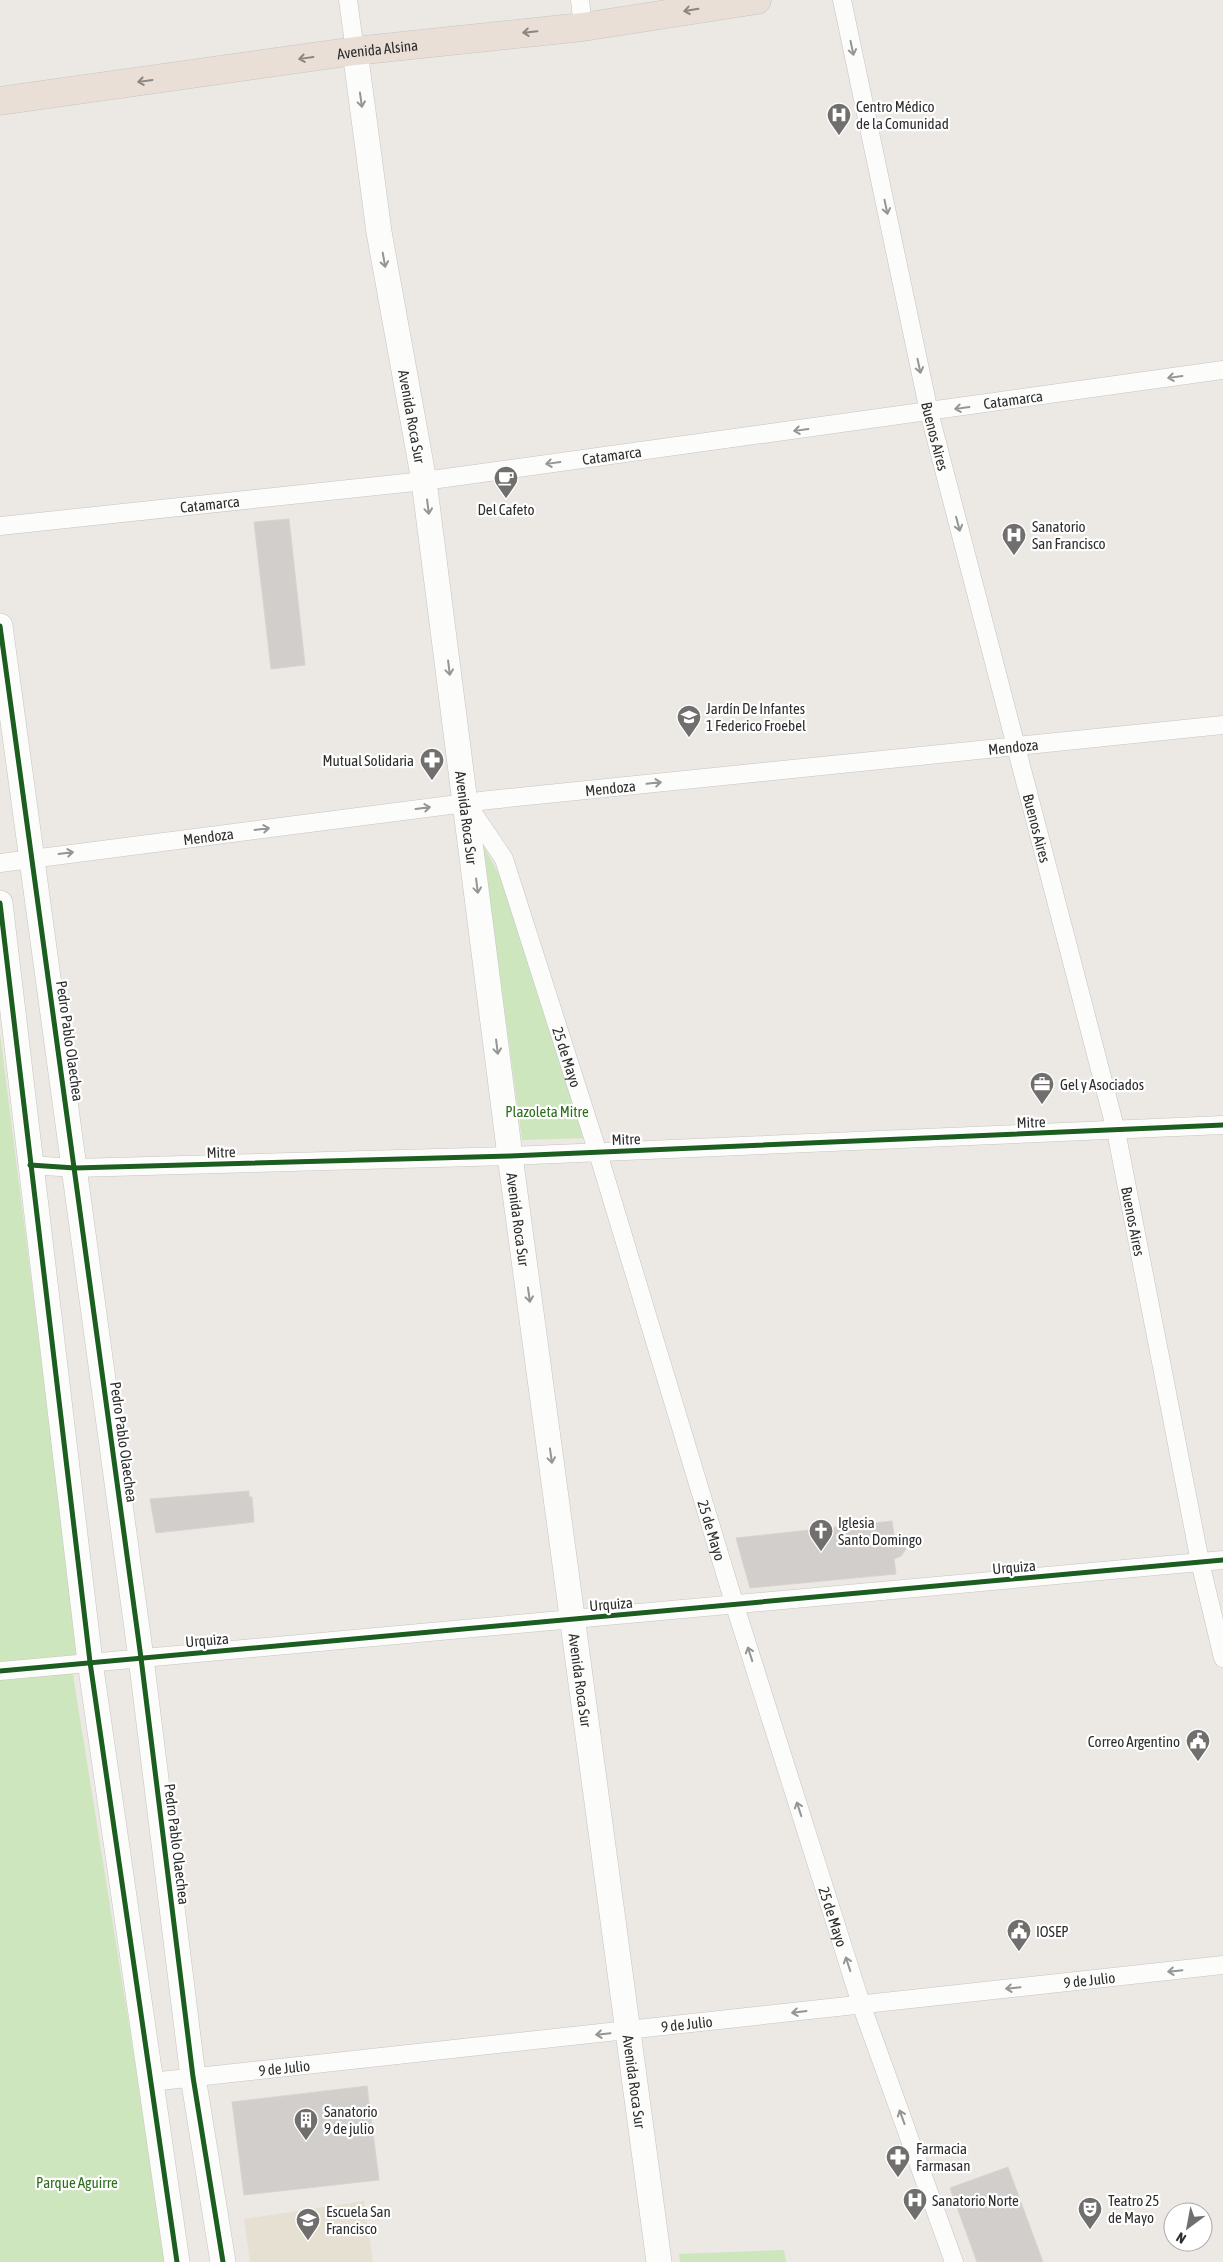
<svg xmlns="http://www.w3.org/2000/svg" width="1223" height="2262" viewBox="0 0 1223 2262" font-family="'Asap Condensed',sans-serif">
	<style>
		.education { fill: #e6e0d3 }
		.green { fill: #cee6be }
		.building { fill: #d1cecb; stroke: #d7d4d0 }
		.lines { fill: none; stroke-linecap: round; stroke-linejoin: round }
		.street-casing { stroke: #c5c4c5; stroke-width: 19 }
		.secondary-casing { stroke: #c5c4c5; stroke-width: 26 }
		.highway-casing { stroke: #c6c5c4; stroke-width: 29 }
		.street { stroke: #fcfcfb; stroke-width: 18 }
		.secondary { stroke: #fcfcfb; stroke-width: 25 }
		.highway { stroke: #eadfd6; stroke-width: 28 }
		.cycleway-casing { stroke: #fff; stroke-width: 8 }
		.cycleway { stroke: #1b5e20; stroke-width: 5 }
		.oneway { stroke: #8c8682 }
		.oneway2 { stroke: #959594 }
		.labels { text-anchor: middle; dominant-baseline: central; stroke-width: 4.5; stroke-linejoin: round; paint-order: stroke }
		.street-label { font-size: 15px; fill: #2e2e2e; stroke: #fff }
		.poi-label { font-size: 15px; fill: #2e2e2e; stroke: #fff; text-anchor: start }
		.park-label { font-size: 15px; fill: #2c6e1b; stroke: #fff }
	</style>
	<rect width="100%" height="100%" fill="#ece8e4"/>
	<polygon class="education" points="364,2201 373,2262 250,2262 244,2219"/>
	<g class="green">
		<polygon points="482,843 503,882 586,1138 522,1140"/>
		<polygon points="0,1034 79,1655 70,1656 167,2262 0,2262"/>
		<polygon points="784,2250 786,2262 680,2262 679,2254"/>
	</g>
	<g class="building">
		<polygon points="289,519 305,665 271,669 254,522"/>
		<polygon points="249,1491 249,1497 252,1497 254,1522 156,1533 150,1499"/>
		<polygon points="892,1521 894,1535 900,1538 906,1549 901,1556 894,1559 896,1574 750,1588 736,1538"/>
		<polygon points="367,2086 379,2180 244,2195 232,2102"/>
		<polygon points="1008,2167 1043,2262 977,2262 950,2188"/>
	</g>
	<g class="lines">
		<defs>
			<g id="street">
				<polyline points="348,0 355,51"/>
				<polyline points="580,0 583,27"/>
				<path id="s1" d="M842 0 929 412 1116 1131 1200 1562 1223 1658"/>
				<path id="s2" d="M0 526 424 481 1223 370"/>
				<path id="s3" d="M467 804 504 859 598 1153 735 1606 861 2004 954 2262"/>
				<path id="s4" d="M0 863 489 800 1223 725"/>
				<polyline points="30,1165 75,1168 510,1156 1223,1125"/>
				<polyline points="0,1671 1223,1560"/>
				<path id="s5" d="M151 2082 1223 1965"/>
			</g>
			<g id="secondary">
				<path id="s6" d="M355 51 379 232 424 481 510 1156 659 2262"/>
				<polyline points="0,626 141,1658 193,2077 223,2262"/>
				<polyline points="0,903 90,1662 177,2262"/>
			</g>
			<g id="highway">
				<path id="s7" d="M0 101 355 51 583 27 757 0"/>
			</g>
		</defs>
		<use href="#street" class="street-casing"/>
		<use href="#secondary" class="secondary-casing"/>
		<use href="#highway" class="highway-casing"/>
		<use href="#street" class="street"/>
		<use href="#secondary" class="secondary"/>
		<use href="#highway" class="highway"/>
		<defs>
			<g id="cycleway">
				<polyline points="0,626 141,1658 193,2077 223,2262"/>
				<polyline points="0,903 90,1662 177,2262"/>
				<polyline points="30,1165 75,1168 510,1156 1223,1125"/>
				<polyline points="0,1671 1223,1560"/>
			</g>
		</defs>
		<use href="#cycleway" class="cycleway-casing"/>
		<use href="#cycleway" class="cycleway"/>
	</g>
	<defs><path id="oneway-shaft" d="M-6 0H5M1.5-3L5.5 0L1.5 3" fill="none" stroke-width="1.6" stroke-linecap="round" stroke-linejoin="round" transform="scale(1.25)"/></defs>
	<g class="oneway">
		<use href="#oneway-shaft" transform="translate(691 10) rotate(171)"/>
		<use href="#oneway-shaft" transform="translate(530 32) rotate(174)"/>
		<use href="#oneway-shaft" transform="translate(306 58) rotate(172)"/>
		<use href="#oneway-shaft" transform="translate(145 81) rotate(172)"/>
	</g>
	<g class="oneway2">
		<use href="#oneway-shaft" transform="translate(852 48) rotate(78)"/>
		<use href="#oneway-shaft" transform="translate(361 100) rotate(82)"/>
		<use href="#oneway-shaft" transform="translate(886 207) rotate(78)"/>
		<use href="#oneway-shaft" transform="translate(384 260) rotate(80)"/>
		<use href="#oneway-shaft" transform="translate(919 366) rotate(78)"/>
		<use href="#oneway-shaft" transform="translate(1175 377) rotate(172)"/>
		<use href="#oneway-shaft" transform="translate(962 408) rotate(172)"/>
		<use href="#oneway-shaft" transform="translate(801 430) rotate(172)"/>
		<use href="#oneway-shaft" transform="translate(553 463) rotate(172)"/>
		<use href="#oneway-shaft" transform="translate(428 507) rotate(83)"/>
		<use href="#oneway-shaft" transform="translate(958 524) rotate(75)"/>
		<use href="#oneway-shaft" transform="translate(449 668) rotate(83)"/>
		<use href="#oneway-shaft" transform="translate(654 783) rotate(-6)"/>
		<use href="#oneway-shaft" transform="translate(423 808) rotate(-7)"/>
		<use href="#oneway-shaft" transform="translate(262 829) rotate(-7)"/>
		<use href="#oneway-shaft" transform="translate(66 853) rotate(-7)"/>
		<use href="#oneway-shaft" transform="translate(477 886) rotate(83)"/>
		<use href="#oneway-shaft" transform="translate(497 1047) rotate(83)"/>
		<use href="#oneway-shaft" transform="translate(529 1295) rotate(82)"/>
		<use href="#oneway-shaft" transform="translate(551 1456) rotate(82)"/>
		<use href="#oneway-shaft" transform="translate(750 1654) rotate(-108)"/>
		<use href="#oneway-shaft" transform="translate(799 1809) rotate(-108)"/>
		<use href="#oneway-shaft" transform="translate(848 1964) rotate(-108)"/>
		<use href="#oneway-shaft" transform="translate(1175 1971) rotate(174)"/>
		<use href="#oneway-shaft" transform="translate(1013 1988) rotate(174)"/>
		<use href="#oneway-shaft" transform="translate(799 2012) rotate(173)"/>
		<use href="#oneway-shaft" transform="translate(603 2034) rotate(174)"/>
		<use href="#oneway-shaft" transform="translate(902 2117) rotate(-110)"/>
	</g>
	<defs>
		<symbol id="hospital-pin" viewBox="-11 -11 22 30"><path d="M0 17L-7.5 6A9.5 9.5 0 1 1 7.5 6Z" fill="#706f6e" stroke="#fff"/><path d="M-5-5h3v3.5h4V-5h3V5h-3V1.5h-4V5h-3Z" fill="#fff"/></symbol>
		<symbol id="cafe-pin" viewBox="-11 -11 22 30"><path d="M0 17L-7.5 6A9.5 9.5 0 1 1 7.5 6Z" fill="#706f6e" stroke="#fff"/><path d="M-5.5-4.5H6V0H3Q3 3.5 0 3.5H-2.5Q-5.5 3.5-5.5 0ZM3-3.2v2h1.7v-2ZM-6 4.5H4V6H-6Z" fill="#fff"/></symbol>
		<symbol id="school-pin" viewBox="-11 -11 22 30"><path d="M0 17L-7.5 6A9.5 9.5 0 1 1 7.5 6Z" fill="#706f6e" stroke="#fff"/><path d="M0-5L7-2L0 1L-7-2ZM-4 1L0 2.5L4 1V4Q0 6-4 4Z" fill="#fff"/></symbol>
		<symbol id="pharmacy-pin" viewBox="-11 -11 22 30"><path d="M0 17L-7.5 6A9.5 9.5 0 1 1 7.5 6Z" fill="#706f6e" stroke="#fff"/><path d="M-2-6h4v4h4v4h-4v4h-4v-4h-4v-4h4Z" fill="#fff"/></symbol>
		<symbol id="office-pin" viewBox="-11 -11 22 30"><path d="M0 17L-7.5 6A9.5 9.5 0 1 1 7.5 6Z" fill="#706f6e" stroke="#fff"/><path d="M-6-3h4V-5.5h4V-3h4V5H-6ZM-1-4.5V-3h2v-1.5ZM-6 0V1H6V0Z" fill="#fff"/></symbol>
		<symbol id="church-pin" viewBox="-11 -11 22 30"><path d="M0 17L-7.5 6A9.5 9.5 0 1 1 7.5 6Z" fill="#706f6e" stroke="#fff"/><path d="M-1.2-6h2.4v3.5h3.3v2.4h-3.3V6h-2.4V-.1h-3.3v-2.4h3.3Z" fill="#fff"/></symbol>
		<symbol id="civic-pin" viewBox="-11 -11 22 30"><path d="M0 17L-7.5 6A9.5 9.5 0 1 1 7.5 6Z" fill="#706f6e" stroke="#fff"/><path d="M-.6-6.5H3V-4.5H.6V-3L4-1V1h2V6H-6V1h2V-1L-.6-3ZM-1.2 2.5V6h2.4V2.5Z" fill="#fff"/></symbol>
		<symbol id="building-pin" viewBox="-11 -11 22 30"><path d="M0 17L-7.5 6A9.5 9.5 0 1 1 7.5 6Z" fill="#706f6e" stroke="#fff"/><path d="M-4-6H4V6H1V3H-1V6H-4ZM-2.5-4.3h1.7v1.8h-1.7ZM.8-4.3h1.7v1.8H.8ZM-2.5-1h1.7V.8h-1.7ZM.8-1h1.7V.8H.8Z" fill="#fff"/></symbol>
		<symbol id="theatre-pin" viewBox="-11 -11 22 30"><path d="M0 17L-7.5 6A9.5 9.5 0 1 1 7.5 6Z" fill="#706f6e" stroke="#fff"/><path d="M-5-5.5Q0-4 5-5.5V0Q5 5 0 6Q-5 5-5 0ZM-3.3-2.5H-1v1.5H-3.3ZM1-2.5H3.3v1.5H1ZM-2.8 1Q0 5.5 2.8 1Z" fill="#fff"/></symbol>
	</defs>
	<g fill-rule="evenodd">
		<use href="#hospital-pin" x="825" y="101" width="28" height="38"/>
		<use href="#cafe-pin" x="492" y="464" width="28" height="38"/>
		<use href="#hospital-pin" x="1000" y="521" width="28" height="38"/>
		<use href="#school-pin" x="675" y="703" width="28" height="38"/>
		<use href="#pharmacy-pin" x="418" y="746" width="28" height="38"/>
		<use href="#office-pin" x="1028" y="1070" width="28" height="38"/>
		<use href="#church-pin" x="807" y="1517" width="28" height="38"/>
		<use href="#civic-pin" x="1184" y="1727" width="28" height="38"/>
		<use href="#civic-pin" x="1005" y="1917" width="28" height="38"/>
		<use href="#building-pin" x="292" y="2106" width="28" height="38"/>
		<use href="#pharmacy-pin" x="884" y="2143" width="28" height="38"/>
		<use href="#hospital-pin" x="901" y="2186" width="28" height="38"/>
		<use href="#theatre-pin" x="1076" y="2195" width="28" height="38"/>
		<use href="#school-pin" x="294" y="2206" width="28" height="38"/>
	</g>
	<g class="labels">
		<g class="street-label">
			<text stroke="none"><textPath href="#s7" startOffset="381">Avenida Alsina</textPath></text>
			<text stroke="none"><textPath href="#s2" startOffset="1021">Catamarca</textPath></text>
			<text stroke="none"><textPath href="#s6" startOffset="370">Avenida Roca Sur</textPath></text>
			<text stroke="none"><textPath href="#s1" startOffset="446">Buenos Aires</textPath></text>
			<text stroke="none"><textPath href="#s2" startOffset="616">Catamarca</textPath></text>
			<text stroke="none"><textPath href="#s2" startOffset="211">Catamarca</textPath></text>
			<text stroke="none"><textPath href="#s4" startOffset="1020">Mendoza</textPath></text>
			<text stroke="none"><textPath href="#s4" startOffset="615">Mendoza</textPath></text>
			<text stroke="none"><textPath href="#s6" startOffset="775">Avenida Roca Sur</textPath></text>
			<text stroke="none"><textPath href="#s1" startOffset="851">Buenos Aires</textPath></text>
			<text stroke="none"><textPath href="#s4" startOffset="210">Mendoza</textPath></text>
			<text transform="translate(70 1041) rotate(82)">Pedro Pablo Olaechea</text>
			<text stroke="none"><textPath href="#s3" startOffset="274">25 de Mayo</textPath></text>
			<text transform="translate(1031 1122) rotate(-2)">Mitre</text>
			<text transform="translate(626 1139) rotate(-2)">Mitre</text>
			<text transform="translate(221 1152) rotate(-2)">Mitre</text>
			<text stroke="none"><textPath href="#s6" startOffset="1180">Avenida Roca Sur</textPath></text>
			<text stroke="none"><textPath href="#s1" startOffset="1256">Buenos Aires</textPath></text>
			<text transform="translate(124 1442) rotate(82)">Pedro Pablo Olaechea</text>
			<text stroke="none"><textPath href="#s3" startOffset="769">25 de Mayo</textPath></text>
			<text transform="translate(1014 1567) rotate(-5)">Urquiza</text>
			<text transform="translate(611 1604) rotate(-5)">Urquiza</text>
			<text transform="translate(207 1640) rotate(-5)">Urquiza</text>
			<text stroke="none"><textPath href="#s6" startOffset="1645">Avenida Roca Sur</textPath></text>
			<text transform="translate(177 1844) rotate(83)">Pedro Pablo Olaechea</text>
			<text stroke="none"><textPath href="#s3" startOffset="1174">25 de Mayo</textPath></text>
			<text stroke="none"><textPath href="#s5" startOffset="944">9 de Julio</textPath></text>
			<text stroke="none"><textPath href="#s5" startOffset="539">9 de Julio</textPath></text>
			<text stroke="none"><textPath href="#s5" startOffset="134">9 de Julio</textPath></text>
			<text stroke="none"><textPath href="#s6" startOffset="2050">Avenida Roca Sur</textPath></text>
		</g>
		<g class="poi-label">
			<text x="856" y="106">Centro Médico<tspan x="856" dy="17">de la Comunidad</tspan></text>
			<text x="506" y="509" text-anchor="middle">Del Cafeto</text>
			<text x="1032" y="526">Sanatorio<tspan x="1032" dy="17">San Francisco</tspan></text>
			<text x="706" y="708">Jardín De Infantes<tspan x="706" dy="17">1 Federico Froebel</tspan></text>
			<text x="414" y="760" text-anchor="end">Mutual Solidaria</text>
			<text x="1060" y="1084">Gel y Asociados</text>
			<text x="838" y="1522">Iglesia<tspan x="838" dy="17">Santo Domingo</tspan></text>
			<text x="1180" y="1741" text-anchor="end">Correo Argentino</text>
			<text x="1036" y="1931">IOSEP</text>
			<text x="324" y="2111">Sanatorio<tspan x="324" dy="17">9 de julio</tspan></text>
			<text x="916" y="2148">Farmacia<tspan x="916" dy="17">Farmasan</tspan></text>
			<text x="932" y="2200">Sanatorio Norte</text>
			<text x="1108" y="2200">Teatro 25<tspan x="1108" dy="17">de Mayo</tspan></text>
			<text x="326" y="2211">Escuela San<tspan x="326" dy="17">Francisco</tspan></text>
		</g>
		<g class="park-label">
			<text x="547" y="1111">Plazoleta Mitre</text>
			<text x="77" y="2182">Parque Aguirre</text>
		</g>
	</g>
	<g transform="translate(1188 2227) rotate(212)"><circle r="24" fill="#ffffff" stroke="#ababab"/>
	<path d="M0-4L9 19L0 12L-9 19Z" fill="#706f6e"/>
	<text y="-8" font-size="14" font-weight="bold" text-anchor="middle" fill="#2e2e2e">N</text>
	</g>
</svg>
